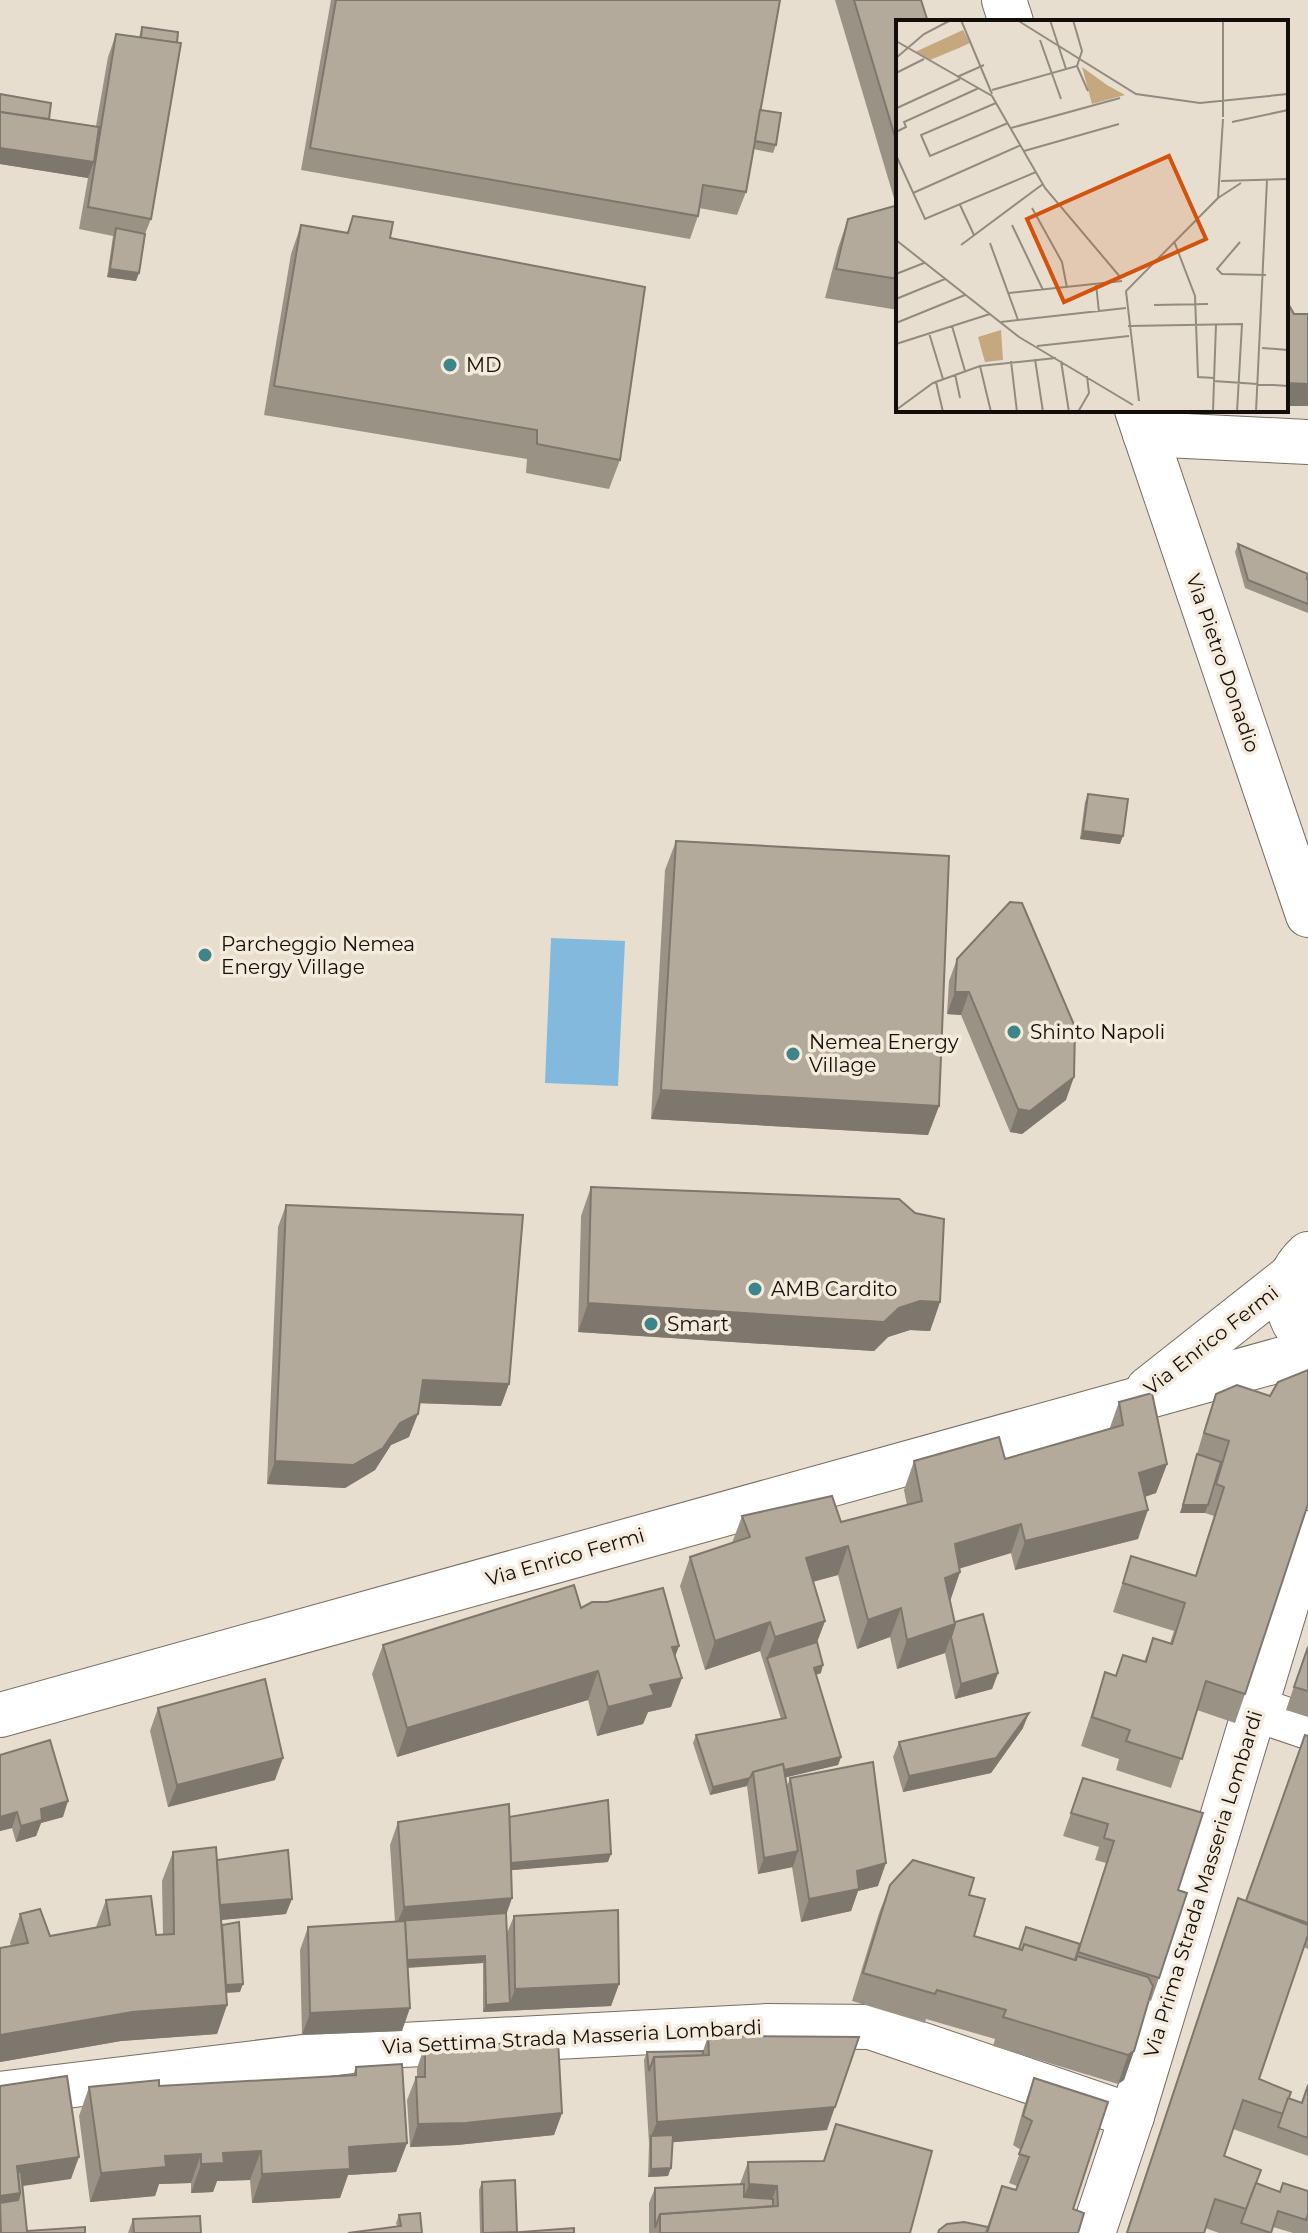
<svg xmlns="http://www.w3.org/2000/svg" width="1308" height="2233" viewBox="0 0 1308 2233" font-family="Montserrat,sans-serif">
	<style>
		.water { fill: #84b9de }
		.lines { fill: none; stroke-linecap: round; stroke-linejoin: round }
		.street-casing { stroke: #776e61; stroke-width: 46 }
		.secondary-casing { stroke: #776e61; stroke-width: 46 }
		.street { stroke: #fff; stroke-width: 44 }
		.secondary { stroke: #fff; stroke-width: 44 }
		.wall { fill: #9b9286 }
		.shaded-wall { fill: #7e776d }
		.building { fill: #b4aa9c; stroke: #7e776d; stroke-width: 2 }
		.poi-dot { fill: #3d8589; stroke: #f5ebdc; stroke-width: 3 }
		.labels { text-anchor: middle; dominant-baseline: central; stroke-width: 7; stroke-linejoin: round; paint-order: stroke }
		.poi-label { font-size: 20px; fill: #120e09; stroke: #f5ebdc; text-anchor: start }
		.street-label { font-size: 20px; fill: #120e09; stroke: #f5ebdc }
		.inset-road { fill: none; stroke: #928b80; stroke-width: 2 }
		.view { fill: #d3520c; fill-opacity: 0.15; stroke: #d3520c; stroke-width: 4 }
		.inset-edge { fill: none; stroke: #120e09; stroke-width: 4 }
	</style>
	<rect width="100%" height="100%" fill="#e8decf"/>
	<polygon class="water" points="551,938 625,941 618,1086 545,1083"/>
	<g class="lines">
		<defs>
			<g id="street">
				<polyline points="1145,434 1308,442"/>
				<polyline points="1148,1389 1291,1276"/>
				<polyline points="1255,1709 1308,1727"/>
				<polyline points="0,1715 1308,1352"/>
				<polyline points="0,2094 402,2045 767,2026 870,2027 1132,2116"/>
				<polyline points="1093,2233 1132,2116 1308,1533"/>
			</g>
			<g id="secondary">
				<polyline points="1004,0 1011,22"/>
				<polyline points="1137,410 1308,915"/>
				<path d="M1308 1254C1281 1279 1281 1315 1308 1340"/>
			</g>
		</defs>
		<use href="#street" class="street-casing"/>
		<use href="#secondary" class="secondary-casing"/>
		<use href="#street" class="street"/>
		<use href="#secondary" class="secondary"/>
	</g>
	<g class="wall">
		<polygon points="331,0 780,0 760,110 776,145 773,153 753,149 746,192 737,215 699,208 698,216 690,239 301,170"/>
		<polygon points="835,0 921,0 898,22 898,310 825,298 838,248 848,219 896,205"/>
		<polygon points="142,27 151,219 145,234 136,281 107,277 113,236 79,229 88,178 0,164 49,119 96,126 108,57 116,34 139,37"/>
		<polygon points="353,216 390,238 620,460 609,489 526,473 527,459 264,415 291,254 301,225 347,233"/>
		<polygon points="1238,544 1308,579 1308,613 1245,588 1235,552"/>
		<polygon points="1088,794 1120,844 1080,839 1085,802"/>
		<polygon points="676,841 939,1106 928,1135 651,1119 665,870"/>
		<polygon points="957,959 1066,1100 1022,1134 1010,1132 961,1015 947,1014 949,981"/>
		<polygon points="591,1187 940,1302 930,1331 910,1330 888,1337 874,1351 578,1332 581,1216"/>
		<polygon points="286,1205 501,1406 419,1403 409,1437 391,1445 375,1470 345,1488 267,1484 278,1227"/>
		<polygon points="1237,1385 1245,1694 1235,1723 1197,1710 1171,1788 1116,1770 1119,1759 1081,1746 1105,1672 1115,1676 1123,1655 1144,1662 1153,1638 1170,1643 1174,1631 1113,1612 1131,1556 1195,1576 1214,1516 1205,1513 1180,1513 1206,1423 1216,1394"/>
		<polygon points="1119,1402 1167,1464 1156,1493 1145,1497 1138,1539 1015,1570 1011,1553 960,1568 960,1572 950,1601 955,1622 998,1673 992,1689 955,1699 945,1653 897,1669 890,1637 857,1649 838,1575 813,1582 825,1621 817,1642 821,1673 816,1675 841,1757 838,1765 786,1777 787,1786 790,1778 878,1886 858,1891 851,1911 801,1922 792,1867 758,1874 747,1786 710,1795 693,1743 696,1735 781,1719 760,1651 705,1670 680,1586 690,1557 732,1543 742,1516 841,1522 907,1505 904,1490 914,1461 1005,1459 1109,1430"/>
		<polygon points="581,1608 679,1646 675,1656 671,1707 648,1712 643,1724 597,1736 588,1700 397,1757 372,1674 383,1645"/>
		<polygon points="1308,1645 1308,1717 1286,1710"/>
		<polygon points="158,1708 275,1780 168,1807 150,1731"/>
		<polygon points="1023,1728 991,1773 903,1792 893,1757 899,1742"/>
		<polygon points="1308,1736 1308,1949 1304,1947 1259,2079 1288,2098 1301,2103 1308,2084 1308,2156 1233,2129 1224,2156 1256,2183 1280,2192 1308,2191 1308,2233 1293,2233 1273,2227 1271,2233 1219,2233 1205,2228 1204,2233 1126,2233 1238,1898 1246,1901"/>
		<polygon points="0,1755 63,1817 41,1823 36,1836 16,1842 12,1828 0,1831"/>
		<polygon points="1083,1778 1178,1890 1159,1978 1151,2001 1149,2000 1134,2051 1124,2080 1118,2084 993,2046 995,2039 926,2019 925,2023 852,2001 879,1913 890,1885 969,1895 974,1936 1019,1949 1080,1944 1106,1863 1095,1860 1099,1847 1063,1836"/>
		<polygon points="509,1817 608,1862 511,1870 512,1898 506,1913 507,1933 514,1916 619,1984 611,2006 483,2012 483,1963 408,1968 402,2031 302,2035 300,1950 308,1927 395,1922 390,1845 398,1822"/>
		<polygon points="173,1852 217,1860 286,1914 221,1920 240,1992 226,1993 227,2005 217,2034 121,2041 0,2062 0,1948 11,1946 10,1943 20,1914 50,1936 96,1927 106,1900 156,1935 163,1935 162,1881"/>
		<polygon points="708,2036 827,2130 672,2142 668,2176 648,2177 649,2144 644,2060 647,2052 703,2051"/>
		<polygon points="425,2045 562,2113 554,2135 457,2145 410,2147 407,2100 416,2077 417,2077 417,2068"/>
		<polygon points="356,2067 407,2143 396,2172 348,2175 340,2198 252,2203 250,2180 217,2181 213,2192 191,2193 191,2183 159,2184 155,2196 90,2202 79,2116 89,2087 159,2086 353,2075"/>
		<polygon points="1034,2078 1073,2209 987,2227 1002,2186 1016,2190 1017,2186 1009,2183 1021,2150 1013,2145 1024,2106"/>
		<polygon points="836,2124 910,2233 649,2233 649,2203 655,2188 740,2184 748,2162 823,2161"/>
		<polygon points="482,2182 517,2232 574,2233 480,2233 479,2190"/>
		<polygon points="399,2215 422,2233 397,2226 396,2223"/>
		<polygon points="133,2219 201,2233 128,2233"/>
	</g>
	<g class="shaded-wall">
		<polygon points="0,148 94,162 88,178 0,164"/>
		<polygon points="110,269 139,273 136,281 107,277"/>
		<polygon points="1286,383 1308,384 1308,406 1286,406"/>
		<polygon points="1083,831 1123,836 1120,844 1080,839"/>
		<polygon points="955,992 969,992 961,1015 947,1014"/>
		<polygon points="1074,1077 1066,1100 1022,1134 1010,1132 1018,1109"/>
		<polygon points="661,1090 939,1106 928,1135 651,1119"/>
		<polygon points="920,1301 940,1302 930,1331 910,1330 888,1337 874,1351 578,1332 588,1303 899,1308"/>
		<polygon points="423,1380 509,1384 501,1406 414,1403"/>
		<polygon points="418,1414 409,1437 391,1445 375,1470 345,1488 267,1484 275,1461 400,1423"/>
		<polygon points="1167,1464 1156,1493 1128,1502 1139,1473"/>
		<polygon points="1183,1505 1208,1505 1205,1513 1180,1513"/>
		<polygon points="1148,1510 1138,1539 1015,1570 1025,1541"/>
		<polygon points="1021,1524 1011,1553 945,1573 955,1544"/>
		<polygon points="848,1546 838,1575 796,1586 806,1558"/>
		<polygon points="960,1572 950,1601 945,1578"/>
		<polygon points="901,1608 890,1637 857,1649 868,1620"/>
		<polygon points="825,1621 814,1650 767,1658 775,1637"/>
		<polygon points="770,1622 760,1651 705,1670 715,1641"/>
		<polygon points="955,1624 945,1653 897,1669 907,1640"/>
		<polygon points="679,1646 668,1675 672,1647"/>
		<polygon points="823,1665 821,1673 812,1676 814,1668"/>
		<polygon points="598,1671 588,1700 397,1757 407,1728"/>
		<polygon points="998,1673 992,1689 955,1699 961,1684"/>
		<polygon points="682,1678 671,1707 648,1712 643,1724 597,1736 608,1707 650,1685"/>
		<polygon points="1029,1713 1023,1728 991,1773 903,1792 909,1776"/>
		<polygon points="841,1757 838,1765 754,1785 754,1778"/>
		<polygon points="283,1758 275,1780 168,1807 177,1785"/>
		<polygon points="750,1778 747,1786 710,1795 713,1787"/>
		<polygon points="68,1801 63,1817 41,1823 36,1836 16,1842 21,1826 41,1809"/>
		<polygon points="17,1812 12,1828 0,1831 0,1817"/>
		<polygon points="798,1851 793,1867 758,1874 764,1858"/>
		<polygon points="611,1854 608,1862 502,1871 505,1863"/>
		<polygon points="886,1863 878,1886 858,1891 851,1911 801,1922 809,1899 857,1871"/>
		<polygon points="512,1898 504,1921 398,1921 404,1907"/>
		<polygon points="292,1899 286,1914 209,1921 215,1905"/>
		<polygon points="485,1956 483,1963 399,1968 402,1960"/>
		<polygon points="243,1984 240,1992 214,1993 217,1985"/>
		<polygon points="619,1984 611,2006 483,2012 486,2005 510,2003 515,1989"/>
		<polygon points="227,2005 217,2034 121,2041 0,2062 0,2035 132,2012"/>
		<polygon points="410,2008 402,2031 302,2035 310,2013"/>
		<polygon points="1134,2051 1124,2080 1118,2084 1128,2055"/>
		<polygon points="835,2107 827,2130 651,2144 651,2136 657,2122"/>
		<polygon points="562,2113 554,2135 457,2145 410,2147 418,2124"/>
		<polygon points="407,2143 396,2172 348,2175 340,2198 252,2203 262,2174 349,2147"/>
		<polygon points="261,2151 250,2180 217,2181 213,2192 191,2193 201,2164 223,2153"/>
		<polygon points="201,2154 191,2183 159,2184 155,2196 90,2202 101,2173 165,2156"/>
		<polygon points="79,2157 71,2179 16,2187 17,2166"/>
		<polygon points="671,2168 668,2176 648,2177 651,2169"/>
		<polygon points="749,2184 777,2186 767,2214 738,2213"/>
		<polygon points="20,2193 12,2216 0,2217 0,2196"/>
	</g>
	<g class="building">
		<polygon points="336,0 780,0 746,192 703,185 698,216 310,148"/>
		<polygon points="854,0 921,0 928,22 898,22 898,147"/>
		<polygon points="142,27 178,32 177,43 141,38"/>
		<polygon points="116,34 181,43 151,219 88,207"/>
		<polygon points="0,94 51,103 49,119 0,112"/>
		<polygon points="760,110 781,113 776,145 755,141"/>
		<polygon points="0,112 99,127 94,162 0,148"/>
		<polygon points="898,205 898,279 836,269 848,219"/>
		<polygon points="353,216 393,222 390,238 645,287 620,460 537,444 537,430 274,386 301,225 348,233"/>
		<polygon points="116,228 145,234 139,273 110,269"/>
		<polygon points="1286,300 1294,314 1308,314 1308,384 1286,383"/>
		<polygon points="1238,544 1308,574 1307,579 1308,579 1308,604 1248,580"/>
		<polygon points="1088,794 1128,799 1123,836 1083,831"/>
		<polygon points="676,841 949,856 939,1106 661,1090"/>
		<polygon points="1010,902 1022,903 1075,1027 1074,1077 1030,1111 1018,1109 969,992 955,992 957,959"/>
		<polygon points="591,1187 899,1199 915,1213 944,1219 940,1302 920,1301 899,1308 884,1322 588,1303"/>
		<polygon points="286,1205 523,1215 509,1384 423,1380 418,1414 400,1423 383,1448 353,1465 275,1461"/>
		<polygon points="1308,1370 1308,1504 1245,1694 1206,1681 1182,1759 1126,1741 1130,1730 1092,1717 1105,1672 1116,1676 1123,1655 1146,1662 1153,1638 1172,1644 1185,1603 1123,1583 1131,1556 1196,1576 1224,1487 1216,1484 1229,1441 1204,1433 1216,1394 1237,1385 1270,1396 1278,1382"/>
		<polygon points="1152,1393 1167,1464 1139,1473 1148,1510 1025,1541 1021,1524 955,1544 960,1572 945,1578 955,1624 907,1640 901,1608 868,1620 848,1546 806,1558 825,1621 775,1637 770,1622 715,1641 690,1557 750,1537 742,1516 832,1496 841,1522 922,1501 914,1461 999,1437 1005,1459 1123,1425 1119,1402"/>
		<polygon points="1197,1454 1221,1462 1208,1505 1183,1505"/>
		<polygon points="574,1585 581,1608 592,1602 607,1602 663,1588 679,1646 672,1647 682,1678 650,1685 654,1695 608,1707 598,1671 407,1728 383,1645"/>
		<polygon points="983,1614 998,1673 961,1684 951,1637 955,1624 955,1622"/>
		<polygon points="817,1642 823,1665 814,1668 841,1757 784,1770 783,1764 753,1772 750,1778 713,1787 696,1735 786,1718 767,1658"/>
		<polygon points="1308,1647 1308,1691 1294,1687"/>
		<polygon points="265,1679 283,1758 177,1785 158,1708"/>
		<polygon points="1029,1713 996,1758 909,1776 899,1742"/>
		<polygon points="1305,1735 1308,1736 1308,1923 1246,1901"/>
		<polygon points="50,1740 68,1801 41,1809 42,1820 21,1826 17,1812 0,1817 0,1755"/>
		<polygon points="873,1762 886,1863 857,1871 859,1889 809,1899 790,1778"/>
		<polygon points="783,1764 798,1851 764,1858 753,1772"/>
		<polygon points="1083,1778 1203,1813 1178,1890 1187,1893 1159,1978 1078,1952 1114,1841 1104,1838 1108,1824 1071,1813"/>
		<polygon points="608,1800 611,1854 511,1863 509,1817"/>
		<polygon points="509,1804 512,1898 404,1907 398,1822"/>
		<polygon points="216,1847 227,2005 132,2012 0,2035 0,1948 28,1943 20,1914 40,1909 50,1936 110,1925 106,1900 151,1896 156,1935 174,1934 173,1852"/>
		<polygon points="288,1850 292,1899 220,1905 217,1860"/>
		<polygon points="913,1860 974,1878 969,1895 985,1899 974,1936 1022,1950 1024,1944 1076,1960 1077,1956 1148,1977 1153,1986 1134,2051 1128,2055 1003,2017 1006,2010 937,1990 935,1994 863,1973 890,1885"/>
		<polygon points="1238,1898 1308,1925 1308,1935 1259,2079 1291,2092 1283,2114 1243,2100 1224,2156 1261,2170 1246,2209 1215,2199 1204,2233 1127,2233"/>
		<polygon points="618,1910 619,1984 515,1989 514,1916"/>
		<polygon points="506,1913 510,2003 486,2005 485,1956 407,1960 405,1921 398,1921"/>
		<polygon points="405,1921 410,2008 310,2013 308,1927"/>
		<polygon points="239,1922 243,1984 226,1985 222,1925"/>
		<polygon points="1026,1927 1080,1944 1075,1960 1024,1944 1022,1950 1019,1949"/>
		<polygon points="708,2036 859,2037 835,2107 657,2122 654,2057 709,2055"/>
		<polygon points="469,2040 481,2045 558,2040 562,2113 465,2123 418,2124 416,2077 425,2077 425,2045"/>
		<polygon points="703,2051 703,2055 654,2057 649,2071 647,2052"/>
		<polygon points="402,2064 407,2143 349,2147 350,2169 262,2174 261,2151 223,2153 224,2163 201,2164 201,2154 165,2156 166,2167 101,2173 89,2087 159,2080 159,2086 356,2075 356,2067"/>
		<polygon points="67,2076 79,2157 17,2166 20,2193 0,2196 0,2086"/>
		<polygon points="1034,2078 1108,2102 1073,2209 1084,2213 1078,2233 987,2233 1002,2186 1016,2190 1029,2157 1019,2154 1032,2121 1023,2116"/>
		<polygon points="1308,2085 1308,2138 1278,2127 1288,2098 1302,2103"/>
		<polygon points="836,2124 932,2151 910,2233 660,2233 660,2214 778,2206 777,2186 749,2184 748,2162 824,2161"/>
		<polygon points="673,2135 671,2168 651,2169 651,2136"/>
		<polygon points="18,2172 21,2172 27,2231 85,2227 85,2233 1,2233 0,2203 18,2200 20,2193"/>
		<polygon points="515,2180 517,2232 483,2233 482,2182"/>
		<polygon points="1256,2183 1280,2192 1283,2183 1308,2191 1308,2214 1306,2220 1278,2211 1271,2233 1241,2223"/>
		<polygon points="744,2184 744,2197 773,2199 773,2206 660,2214 655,2228 655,2188"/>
		<polygon points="420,2213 422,2233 348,2233 401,2226 399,2215"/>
		<polygon points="200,2216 201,2233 134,2233 133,2219"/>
		<polygon points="964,2222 988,2227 986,2233 938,2233 939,2230 947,2224"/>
		<polygon points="574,2228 574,2233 507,2233"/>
	</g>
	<g class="poi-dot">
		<circle cx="450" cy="365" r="8"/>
		<circle cx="205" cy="955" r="8"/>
		<circle cx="1014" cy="1032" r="8"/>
		<circle cx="793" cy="1054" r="8"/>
		<circle cx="755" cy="1289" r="8"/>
		<circle cx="651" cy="1324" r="8"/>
	</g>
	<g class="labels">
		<g class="poi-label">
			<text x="466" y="365">MD</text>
			<text x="221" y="944">Parcheggio Nemea<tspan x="221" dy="23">Energy Village</tspan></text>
			<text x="1030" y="1032">Shinto Napoli</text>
			<text x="809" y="1042">Nemea Energy<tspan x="809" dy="23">Village</tspan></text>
			<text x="771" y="1289">AMB Cardito</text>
			<text x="667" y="1324">Smart</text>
		</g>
		<g class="street-label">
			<text transform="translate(1223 663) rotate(71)">Via Pietro Donadio</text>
			<text transform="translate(1211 1340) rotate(-38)">Via Enrico Fermi</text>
			<text transform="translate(565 1557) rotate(-16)">Via Enrico Fermi</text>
			<text transform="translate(1203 1884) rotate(-73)">Via Prima Strada Masseria Lombardi</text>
			<text transform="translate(572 2037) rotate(-3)">Via Settima Strada Masseria Lombardi</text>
		</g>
	</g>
	<g transform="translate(896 20)">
		<rect width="392" height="392" fill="#e8decf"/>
		<path d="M67 10 74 23 63 28 34 40 19 32ZM186 47 211 65 229 75 196 84ZM105 310 107 340 89 342 82 317Z" fill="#c5a87d"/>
		<path class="inset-road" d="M65 0 96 74M121 0 240 74 304 83 392 74M154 0 170 49M327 0V97M144 20 165 79M0 21 96 76 149 168 225 258M0 38 28 14 55 0M181 46 192 71M0 53 28 39M61 57 88 45M96 70 181 46 186 31 177 0M100 83 25 115 34 136 112 103M1 88 64 59M336 102 392 90M115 108 224 78M0 112 10 107 8 102 83 68M128 131 223 104M0 135 29 199 140 152M325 161 392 159M17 173 125 125M322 178 345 163M64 185 78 215M136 188 166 242 171 268M116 205 147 270M0 220 123 317 237 385M278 221 299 276 302 357 318 358M344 222 321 249 326 254 370 255M94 223 122 300M65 225 147 164M0 254 28 243M200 264 203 292M113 273 226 261M0 279 49 259M258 285 312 284M105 302 230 288M0 303 69 275M320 304 318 361 392 366M56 306 69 351M232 306 346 304 341 392M33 313 47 359M0 324 94 294M141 326 233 316M366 328 392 330M139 339 147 392M115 341 121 392M165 341 173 392M84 346 95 392M59 354 64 378M40 362 47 392M243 381 230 271 322 178 327 99M0 390 37 363 84 346 160 338M182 392 193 373 191 356M317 392 318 361M360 392 371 160"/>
		<path class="view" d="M273 136 310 219 168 282 131 199Z"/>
		<rect width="392" height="392" class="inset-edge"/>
	</g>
</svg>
